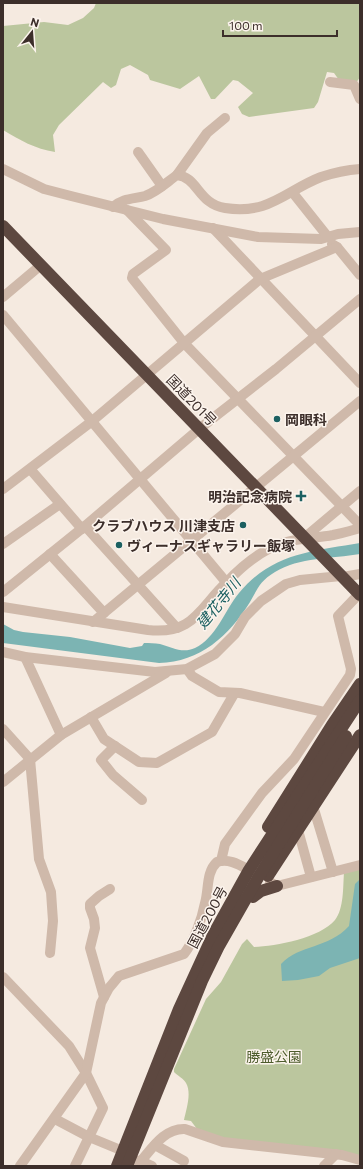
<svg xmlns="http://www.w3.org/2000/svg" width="363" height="1169" viewBox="0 0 363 1169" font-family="Commissioner,'Noto Sans JP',sans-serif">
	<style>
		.green { fill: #bbc69e }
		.water { fill: #7cb4b3 }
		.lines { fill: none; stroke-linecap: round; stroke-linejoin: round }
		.minor { stroke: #cfb9aa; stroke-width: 10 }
		.highway { stroke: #5d4840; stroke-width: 12 }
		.poi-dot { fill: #1c6061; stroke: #fcf4ed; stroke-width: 1.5 }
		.labels { text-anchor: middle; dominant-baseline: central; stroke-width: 3; stroke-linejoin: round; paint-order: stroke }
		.street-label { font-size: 14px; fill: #3c2e2a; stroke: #fcf4ed }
		.poi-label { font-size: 14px; font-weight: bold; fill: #3c2e2a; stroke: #fcf4ed; text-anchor: start }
		.park-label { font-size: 14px; fill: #4d5c2c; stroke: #fcf4ed }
		.water-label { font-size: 15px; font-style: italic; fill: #1c6061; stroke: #fcf4ed }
	</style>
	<rect width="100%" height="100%" fill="#f5eae0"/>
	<g class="green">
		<path d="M96 3H360V77L356 83 339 80 334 73 327 72 318 102 314 108 249 117 242 114 238 107 253 93 238 81 233 80 215 99H211L199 76 180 89 150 80 148 75 130 65 121 69 116 85 111 88 103 82 59 125 53 135 55 152C35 149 20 140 3 130V26L44 22 68 25 83 18 94 8Z"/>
		<path d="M360 868V1158L228 1140 197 1129 191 1121 184 1120C186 1110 192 1093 186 1083 184 1079 177 1075 174 1072V1069L206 999 221 982 242 944 247 939 254 947C276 946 320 938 335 920 344 909 343 886 344 872Z"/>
	</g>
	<g class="water">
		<path d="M360 543V554C332 559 299 557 275 572 260 581 258 588 250 602 229 636 200 662 159 663L3 643V624L14 630 23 632 70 637 130 648 142 646 144 643C149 643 155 643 160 644 172 647 182 654 195 648 216 638 225 610 239 593 272 553 313 551 360 543Z"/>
		<path d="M360 879V958L330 968 319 976 298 980 282 981 281 964C300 944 328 949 349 926L355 884Z"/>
	</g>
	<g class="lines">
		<g class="minor">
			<polyline points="330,82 354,85 360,99"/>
			<polyline points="138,152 162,186"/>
			<polyline points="3,169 44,189 71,196 163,219 258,237 321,239 338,234 360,232"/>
			<polyline points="177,175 207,133 225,118"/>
			<polyline points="293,193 328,237"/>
			<path d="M113 207C123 198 134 199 145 196 157 192 167 182 177 175 198 177 198 204 225 208 269 215 285 191 321 177 333 173 347 170 360 169"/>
			<polyline points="127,210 166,250 133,274 132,278 184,343 360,525"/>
			<polyline points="213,228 360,383"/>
			<polyline points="332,244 337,247 360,275"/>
			<polyline points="3,297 41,265"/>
			<polyline points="3,315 226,582"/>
			<polyline points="31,470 82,529"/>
			<polyline points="3,489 91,422 260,279 337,247"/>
			<polyline points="85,526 177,628"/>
			<polyline points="304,538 360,491"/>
			<polyline points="3,544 60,504"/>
			<polyline points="50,554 104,613"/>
			<polyline points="343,577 360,574"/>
			<polyline points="3,592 85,526 199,429 276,369 360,299"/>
			<path d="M3 607 148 630C194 635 199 608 227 582 239 569 255 556 270 548 290 538 312 539 333 535 342 533 351 531 360 528"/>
			<polyline points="93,622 360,401"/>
			<polyline points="3,652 25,657 155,672 187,669 215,654 235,634 245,617 261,601 286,584 300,580 341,576"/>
			<polyline points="25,657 61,735"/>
			<polyline points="187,669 192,676 219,692 240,693 324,712"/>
			<polyline points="91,717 104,739 139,762 157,763 212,732 234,694"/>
			<polyline points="3,729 30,759 39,859 51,892 53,921 50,953"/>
			<polyline points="115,746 101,760 113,775 142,800"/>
			<polyline points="3,782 61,735 166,673"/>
			<polyline points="313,806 333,872"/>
			<polyline points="298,830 311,877"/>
			<polyline points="221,861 225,844 262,793 294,759 350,675 351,669 338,616 359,594"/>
			<polyline points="270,882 277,886 360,865"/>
			<polyline points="3,977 69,1046 86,1073 103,1108 75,1166"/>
			<polyline points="104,997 90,948 95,928 94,919 90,908 90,904 99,896 110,889"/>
			<polyline points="55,1119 89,1137 123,1151"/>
			<polyline points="155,1145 184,1161"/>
			<path d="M129 1160 141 1161C153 1147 165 1128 185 1129L223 1142 342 1155 360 1160"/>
			<polyline points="141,1161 152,1166"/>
			<path d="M20 1166 86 1073 101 1003 109 988 119 976 184 954C194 941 202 919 205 903 209 889 206 872 217 862 230 857 244 868 255 873"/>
			<polyline points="324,1166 336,1154"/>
		</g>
		<g class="highway">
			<polyline points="3,226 360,595"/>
			<polyline points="268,827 332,725 360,684"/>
			<polyline points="268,876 360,735"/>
			<polyline points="253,897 261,891 277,886"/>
			<polyline points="117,1166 179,1009 213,935 249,870 360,700"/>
			<polyline points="127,1166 202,981 219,946 259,876 346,736"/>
		</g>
	</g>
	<g class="poi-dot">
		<circle cx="277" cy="419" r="4"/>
		<path d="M299 490h4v4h4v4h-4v4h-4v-4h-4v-4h4z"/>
		<circle cx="243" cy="525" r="4"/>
		<circle cx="119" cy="545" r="4"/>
	</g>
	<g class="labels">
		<g class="street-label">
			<text transform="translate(192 400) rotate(46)">国道201号</text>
			<text transform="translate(207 917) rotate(-62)">国道200号</text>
		</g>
		<g class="poi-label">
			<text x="285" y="419">岡眼科</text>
			<text x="292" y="496" text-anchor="end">明治記念病院</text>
			<text x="235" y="525" text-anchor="end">クラブハウス 川津支店</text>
			<text x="127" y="545">ヴィーナスギャラリー飯塚</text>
		</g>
		<g class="park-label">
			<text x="274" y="1056">勝盛公園</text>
		</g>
		<g class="water-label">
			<text transform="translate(218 603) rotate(-51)">建花寺川</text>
		</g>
	</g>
	<rect width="363" height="1169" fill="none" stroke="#3c2e2a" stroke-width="8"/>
	<g transform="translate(32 32) rotate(17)" stroke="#fcf4ed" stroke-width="3" paint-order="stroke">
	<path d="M0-3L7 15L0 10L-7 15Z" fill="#3c2e2a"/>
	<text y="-6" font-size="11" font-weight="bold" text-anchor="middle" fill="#3c2e2a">N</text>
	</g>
	<path d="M223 30v6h114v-6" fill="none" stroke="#3c2e2a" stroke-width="2"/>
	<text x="229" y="30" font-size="12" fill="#3c2e2a" stroke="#fcf4ed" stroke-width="3" paint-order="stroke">100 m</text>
</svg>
